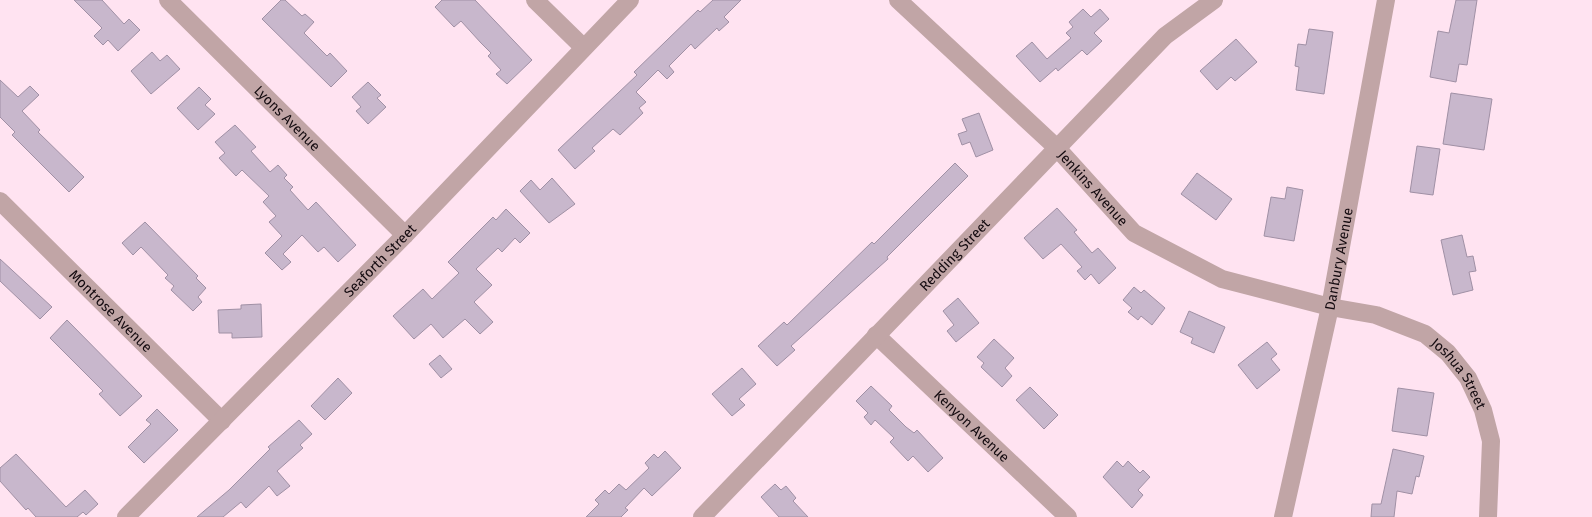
<svg xmlns="http://www.w3.org/2000/svg" width="1592" height="517" viewBox="0 0 1592 517" font-family="'Fira Sans',sans-serif">
	<style>
		.building { fill: #c8b7cc; stroke: #a090a5 }
		.lines { fill: none; stroke-linecap: round; stroke-linejoin: round }
		.minor { stroke: #c1a5a6; stroke-width: 18 }
		.labels { text-anchor: middle; dominant-baseline: central; stroke-width: 4.5; stroke-linejoin: round; paint-order: stroke }
		.street-label { font-size: 14px; fill: #130a0f; stroke: #fdf7fa }
	</style>
	<rect width="100%" height="100%" fill="#ffe3f1"/>
	<g class="building">
		<polygon points="74,0 102,0 124,24 129,19 140,30 118,51 108,40 103,45 94,36 102,28"/>
		<polygon points="281,0 285,0 302,16 305,14 314,22 304,33 327,56 330,53 347,71 331,87 262,19"/>
		<polygon points="442,0 475,0 532,60 507,84 496,74 501,70 488,56 491,53 481,43 461,21 454,27 435,7"/>
		<polygon points="713,0 741,0 724,17 729,22 719,31 717,28 695,49 691,44 669,66 674,72 667,79 658,70 636,92 646,102 639,108 643,113 620,135 613,129 592,148 595,151 575,169 558,150 637,75 634,72 698,10 700,12"/>
		<polygon points="1456,0 1477,0 1467,65 1459,64 1456,82 1430,77 1438,31 1449,33"/>
		<polygon points="1083,9 1091,17 1100,9 1109,19 1094,33 1102,41 1087,55 1082,50 1058,71 1056,68 1040,82 1016,56 1032,42 1047,59 1071,38 1066,33 1073,27 1069,22"/>
		<polygon points="1309,29 1333,32 1324,94 1296,90 1299,67 1295,66 1298,44 1306,45"/>
		<polygon points="1236,39 1257,62 1235,81 1231,77 1217,90 1200,71"/>
		<polygon points="152,52 160,61 167,55 180,69 151,94 131,71"/>
		<polygon points="0,80 18,97 30,86 39,95 22,111 40,130 38,132 84,177 69,192 12,135 15,132 0,117"/>
		<polygon points="368,82 381,95 377,98 386,107 368,124 356,111 361,107 352,97"/>
		<polygon points="199,87 211,99 205,105 215,114 198,130 177,108"/>
		<polygon points="1451,93 1492,99 1484,150 1443,144"/>
		<polygon points="979,113 993,150 976,157 970,142 962,145 958,134 967,131 962,119"/>
		<polygon points="235,125 256,147 251,151 270,172 278,165 287,175 284,178 293,187 290,190 308,210 316,202 356,245 338,262 324,247 318,252 302,235 283,254 291,262 282,270 265,253 282,236 269,222 276,216 263,202 269,196 242,170 236,176 219,158 225,153 215,142"/>
		<polygon points="1417,146 1440,149 1433,195 1410,192"/>
		<polygon points="955,163 968,176 887,257 888,259 791,346 795,350 777,366 758,346 784,322 787,325 872,242 874,244"/>
		<polygon points="1197,173 1232,199 1216,220 1181,194"/>
		<polygon points="552,178 575,204 549,223 520,191 531,180 540,190"/>
		<polygon points="1287,187 1303,190 1294,241 1264,236 1271,197 1285,199"/>
		<polygon points="1057,208 1077,230 1074,232 1092,253 1098,248 1116,268 1099,284 1091,274 1085,280 1077,271 1082,267 1061,244 1043,259 1024,238"/>
		<polygon points="506,209 530,233 520,243 515,238 502,252 498,248 476,269 492,285 474,302 493,322 480,334 465,319 443,338 431,324 414,339 393,316 423,289 432,299 459,273 448,262 493,217 496,220"/>
		<polygon points="145,222 198,276 196,278 206,288 198,297 202,302 193,311 171,290 174,286 165,278 168,275 141,247 133,255 122,243"/>
		<polygon points="1462,235 1467,257 1473,256 1476,271 1469,272 1473,290 1453,295 1441,240"/>
		<polygon points="0,259 52,307 40,319 0,281"/>
		<polygon points="1134,287 1141,293 1144,290 1165,308 1152,325 1141,316 1138,320 1128,312 1132,308 1123,300"/>
		<polygon points="958,298 979,323 956,342 947,331 954,325 943,311"/>
		<polygon points="261,304 262,337 232,338 232,333 219,333 218,310 241,309 241,305"/>
		<polygon points="1189,311 1225,327 1214,353 1191,343 1193,338 1180,332"/>
		<polygon points="67,320 142,396 120,416 99,394 103,391 50,338"/>
		<polygon points="994,339 1014,358 1005,368 1012,376 1002,387 981,367 984,363 977,357"/>
		<polygon points="1267,342 1277,354 1271,359 1280,370 1257,389 1238,365"/>
		<polygon points="440,355 452,369 441,378 429,364"/>
		<polygon points="742,368 756,384 739,399 745,405 732,416 712,394"/>
		<polygon points="338,378 352,393 325,420 311,406"/>
		<polygon points="871,386 892,406 889,410 906,427 914,433 917,430 943,458 928,472 913,456 908,461 890,442 894,438 875,420 871,425 864,417 868,413 856,401"/>
		<polygon points="1030,387 1058,415 1044,429 1016,400"/>
		<polygon points="1398,388 1434,393 1427,436 1392,431"/>
		<polygon points="157,409 178,430 144,463 128,447 151,424 146,420"/>
		<polygon points="299,420 312,434 300,445 303,448 277,471 290,486 277,496 269,486 246,508 241,502 223,517 197,517 229,490 270,449 268,447"/>
		<polygon points="1393,449 1424,456 1419,477 1416,476 1412,494 1397,491 1394,517 1371,517 1372,504 1381,504"/>
		<polygon points="665,451 681,468 652,496 644,488 625,508 628,510 621,517 586,517 599,504 595,500 605,490 609,494 619,484 626,490 649,468 645,463 654,454 658,458"/>
		<polygon points="16,454 66,507 85,490 98,504 86,515 83,512 77,517 36,517 28,508 26,510 0,481 0,468"/>
		<polygon points="1117,461 1123,467 1128,461 1140,473 1143,470 1150,477 1138,490 1143,495 1132,508 1103,477"/>
		<polygon points="775,484 781,490 786,486 796,498 793,501 808,517 779,517 761,497"/>
	</g>
	<g class="lines">
		<g class="minor">
			<path id="s1" d="M168 0 405 235"/>
			<polyline points="535,0 583,47"/>
			<path id="s2" d="M898 0 1057 148 1134 233 1222 279 1330 307 1376 315 1425 334 1448 353 1468 378 1483 410 1491 441 1488 517"/>
			<path id="s3" d="M0 201 222 421"/>
			<path id="s4" d="M876 335 1068 517"/>
			<path id="s5" d="M126 517 405 235 630 0"/>
			<path id="s6" d="M702 517 1165 36 1214 0"/>
			<path id="s7" d="M1283 517 1330 307 1386 0"/>
		</g>
	</g>
	<g class="labels">
		<g class="street-label">
			<text stroke="none"><textPath href="#s1" startOffset="168">Lyons Avenue</textPath></text>
			<text stroke="none"><textPath href="#s2" startOffset="271">Jenkins Avenue</textPath></text>
			<text stroke="none"><textPath href="#s6" startOffset="364">Redding Street</textPath></text>
			<text stroke="none"><textPath href="#s7" startOffset="264">Danbury Avenue</textPath></text>
			<text stroke="none"><textPath href="#s5" startOffset="361">Seaforth Street</textPath></text>
			<text stroke="none"><textPath href="#s3" startOffset="156">Montrose Avenue</textPath></text>
			<text stroke="none"><textPath href="#s2" startOffset="695">Joshua Street</textPath></text>
			<text stroke="none"><textPath href="#s4" startOffset="132">Kenyon Avenue</textPath></text>
		</g>
	</g>
</svg>
